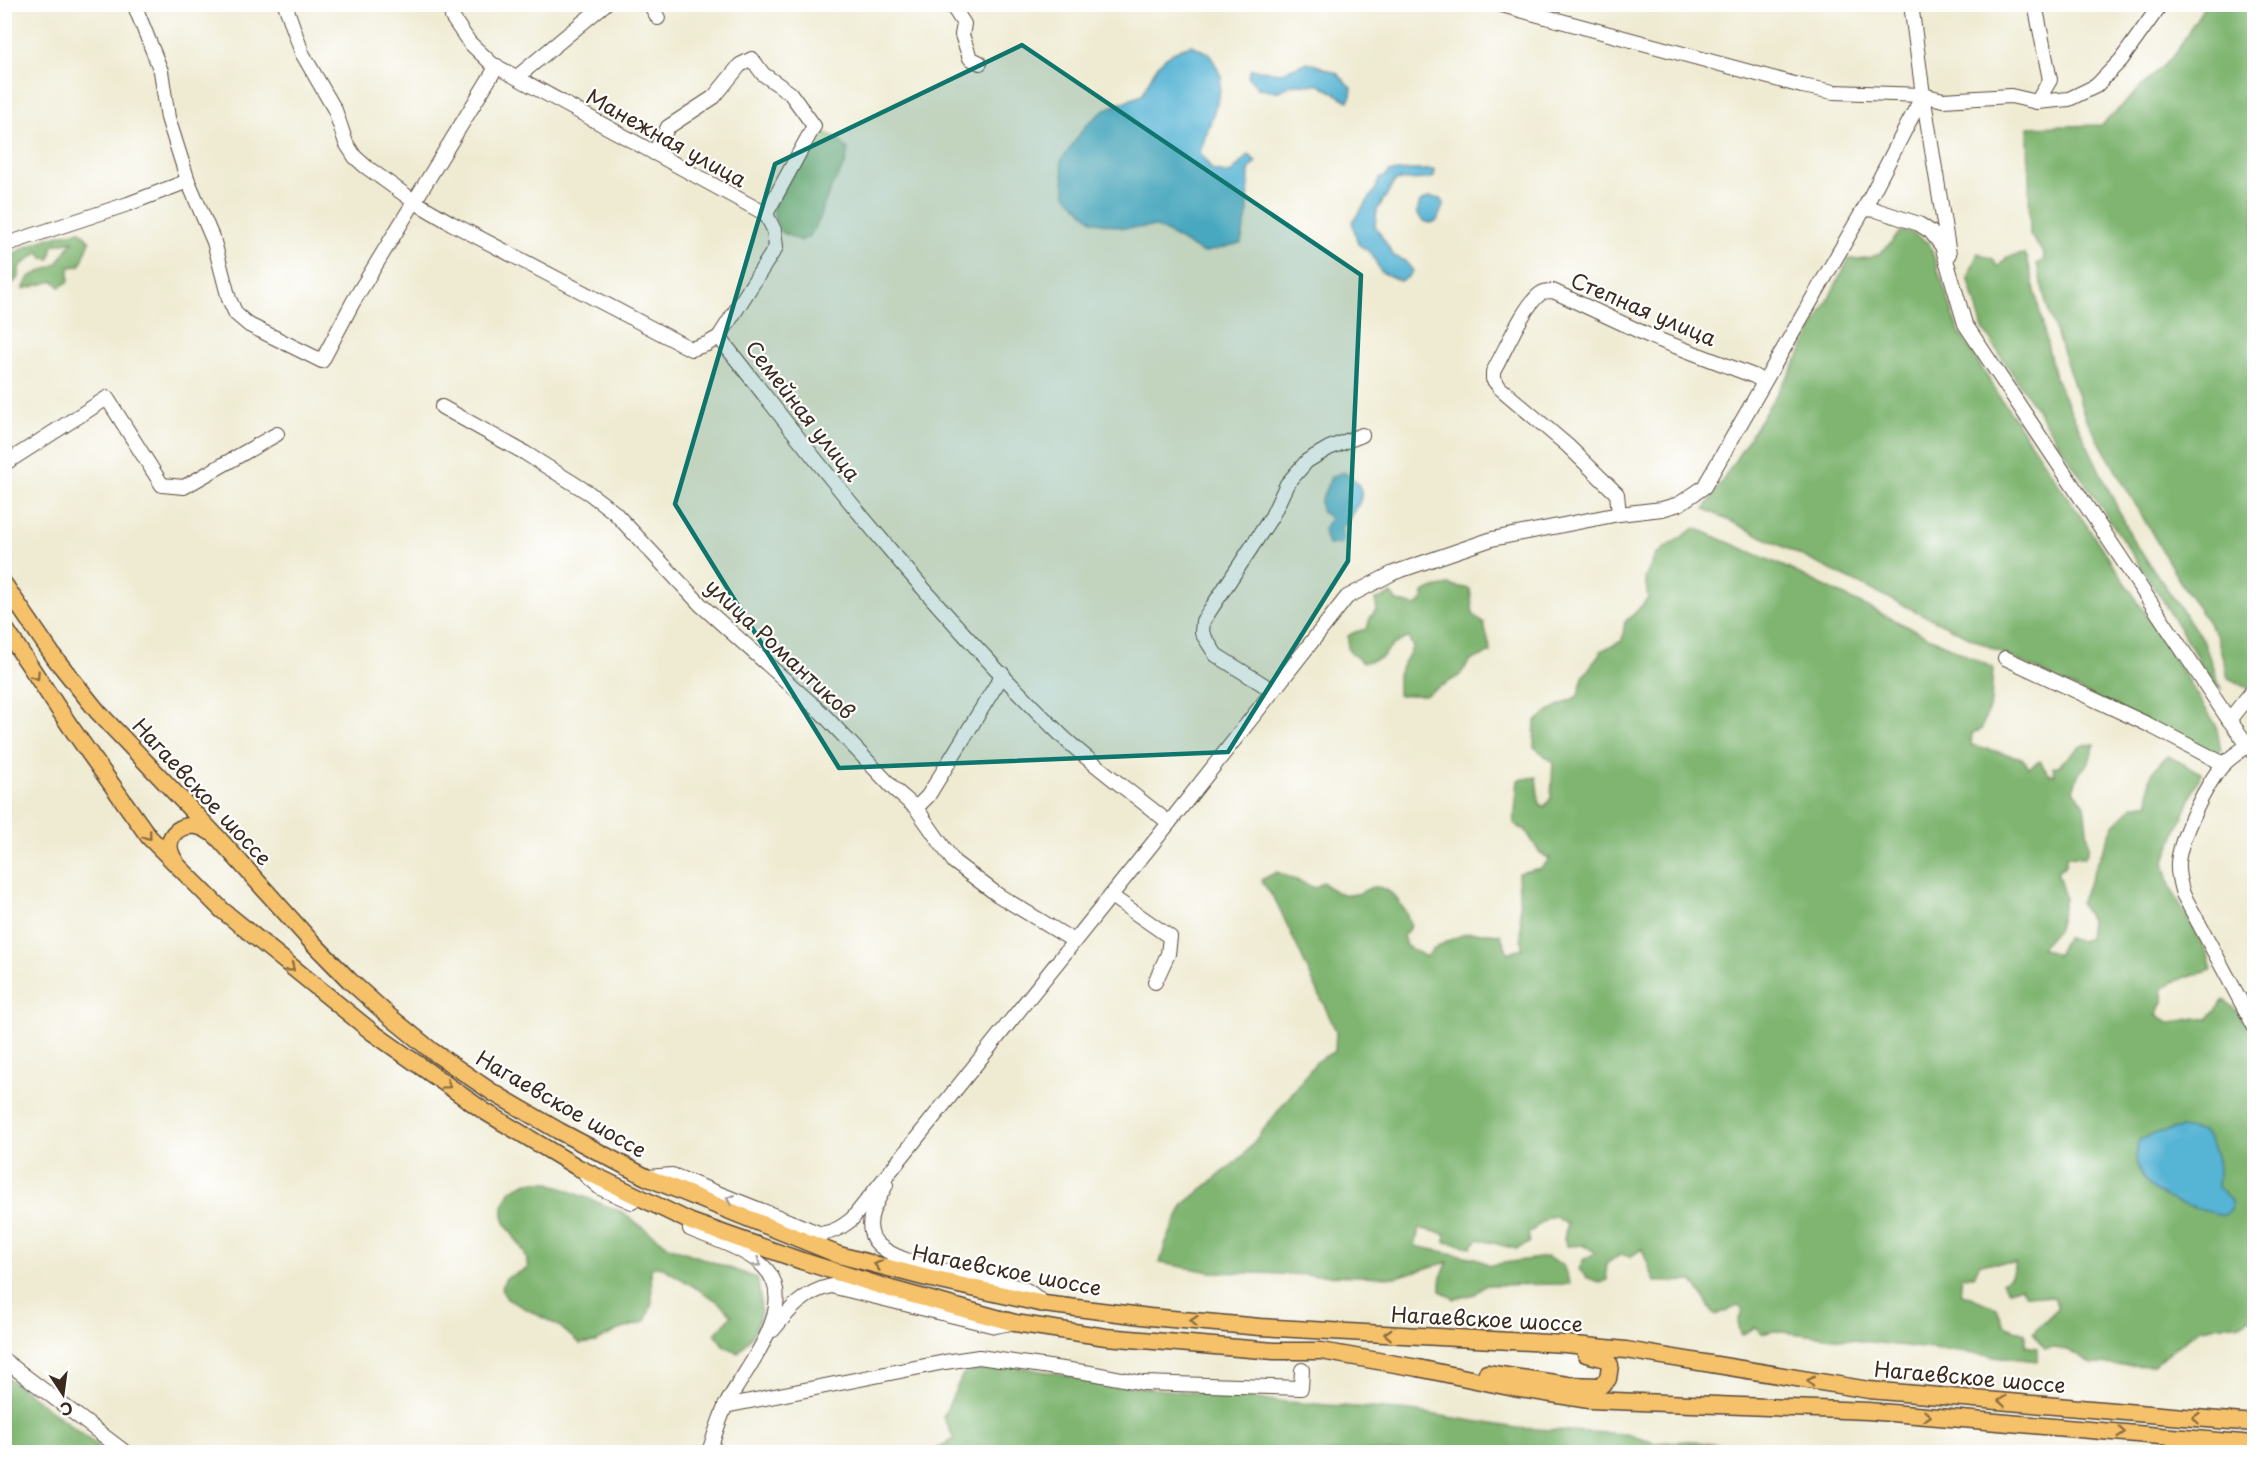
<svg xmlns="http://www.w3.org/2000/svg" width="2259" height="1457" viewBox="0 0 2259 1457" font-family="'Playpen Sans',sans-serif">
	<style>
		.forest { fill: #7fb571; stroke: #5d7048; stroke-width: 1.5 }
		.water { fill: #56b4d4; stroke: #486f79; stroke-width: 1.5 }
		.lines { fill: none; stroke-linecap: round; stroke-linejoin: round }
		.minor-casing { stroke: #564739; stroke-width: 16 }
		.major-casing { stroke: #564739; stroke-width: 19 }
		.minor { stroke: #fff; stroke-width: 14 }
		.major { stroke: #f5c16b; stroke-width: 16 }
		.oneway { stroke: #8f6e41 }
		.oneway2 { stroke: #a79f9a }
		.marked { fill: #0f766e; fill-opacity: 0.2; stroke: #0f766e; stroke-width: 4.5; stroke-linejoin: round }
		.labels { text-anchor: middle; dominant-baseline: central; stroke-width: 4.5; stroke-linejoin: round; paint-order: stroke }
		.street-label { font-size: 21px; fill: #3b2a1e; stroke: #fff }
	</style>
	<rect width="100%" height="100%" fill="#fff"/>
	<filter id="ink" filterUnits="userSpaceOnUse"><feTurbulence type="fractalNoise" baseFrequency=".0167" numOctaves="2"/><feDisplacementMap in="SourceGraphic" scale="12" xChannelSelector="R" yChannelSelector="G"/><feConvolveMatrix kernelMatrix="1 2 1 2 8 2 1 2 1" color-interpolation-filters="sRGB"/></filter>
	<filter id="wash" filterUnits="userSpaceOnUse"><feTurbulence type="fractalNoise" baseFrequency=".008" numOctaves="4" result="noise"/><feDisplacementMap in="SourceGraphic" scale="24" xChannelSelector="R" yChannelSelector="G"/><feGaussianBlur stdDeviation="1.35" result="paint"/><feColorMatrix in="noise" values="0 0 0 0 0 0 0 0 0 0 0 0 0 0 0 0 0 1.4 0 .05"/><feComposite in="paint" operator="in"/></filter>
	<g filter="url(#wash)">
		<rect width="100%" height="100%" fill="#efebd3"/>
		<g class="forest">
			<polygon points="2205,5 2254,5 2254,691 2228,678 2217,636 2179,580 2085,417 2046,303 2037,264 2043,261 2044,254 2030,235 2028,127 2102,125 2175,54"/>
			<polygon points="823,132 835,137 848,149 845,165 832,186 821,212 820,219 810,236 801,241 781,232 774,217 773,207 815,140"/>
			<path d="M80 231 90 241 80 266 69 267V281L60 287 54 281 23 289 29 277 57 264 73 241 53 245 50 259 43 258 39 252 19 267V277L5 291V259C29 244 51 235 80 231Z"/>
			<path d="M1900 232H1910L1929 243 1959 332 2001 399 2131 591 2216 725 2221 751 2215 756 1705 509 1795 364 1849 259C1879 259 1881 254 1900 232Z"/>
			<polygon points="1978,253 1993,259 1998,268 2007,257 2024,254 2027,257 2055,378 2134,542 2203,640 2221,689 2212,682 2160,596 1983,329 1968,277"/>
			<path d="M1695 528 1783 566 1993 668 1991 702 1981 730 1972 733 1971 745 2022 758 2029 767 2040 761 2048 774 2055 775 2053 767 2058 766 2081 746 2095 744 2089 762 2078 775 2073 790 2084 804 2089 847 2085 857 2066 856V865L2057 871 2065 898 2058 929 2041 948 2057 955 2066 937 2078 941 2088 939 2090 920 2080 903 2114 825 2133 806 2149 803C2149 779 2148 771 2168 756L2201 773 2164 862 2170 886 2208 955 2212 970 2172 982 2162 989 2164 1000 2157 1015 2170 1023 2196 1018 2208 1019 2224 1000 2237 1011 2254 1034V1316L2242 1323 2201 1328 2152 1366 2092 1364 2068 1350 2054 1348 2045 1349 2033 1332 2058 1308 2054 1298 2025 1294 2020 1287 2009 1291 2002 1282 2011 1276 2015 1263H1980L1974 1276H1962L1960 1293 1997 1308 2004 1325 2025 1333V1346L2037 1348V1361L1773 1331 1762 1334 1755 1327 1741 1335 1738 1321 1743 1310 1738 1306 1715 1315 1693 1281 1655 1282 1642 1249 1630 1257 1621 1254 1606 1264 1607 1280 1601 1283 1586 1277 1579 1269 1583 1260 1595 1253 1585 1245 1567 1246 1564 1239 1567 1224 1554 1216 1547 1218 1528 1234 1530 1243 1516 1249 1478 1239 1471 1247 1445 1242V1234L1419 1228 1415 1246 1475 1258 1490 1265 1546 1257 1563 1265 1570 1284 1486 1285 1475 1294 1454 1299 1441 1291V1277L1448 1262 1396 1277 1211 1272 1160 1263 1166 1242 1184 1204 1243 1156 1317 1061 1335 1051 1336 1031 1277 903 1261 880 1277 872 1315 888 1323 882C1331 891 1344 897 1356 894 1363 893 1368 887 1374 887 1393 886 1406 910 1411 926L1403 936 1406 946 1426 957C1431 948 1460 934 1471 933 1481 932 1491 933 1500 934L1508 953 1522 949 1518 873 1541 868 1550 859 1539 852 1525 829 1518 828 1514 823 1518 780 1536 777 1539 803 1544 807 1551 798 1553 762 1534 747 1535 722 1551 710 1578 696 1583 677 1602 650 1622 641 1625 622 1637 611 1648 598 1645 578 1656 554Z"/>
			<polygon points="1449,585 1470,589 1473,614 1484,624 1491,652 1470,661 1459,676 1425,695 1398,695 1398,674 1413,647 1408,637 1393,645 1381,658 1362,663 1348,649 1348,636 1355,632 1367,629 1370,618 1377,609 1375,600 1392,594 1396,601 1416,606 1423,600 1423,593 1434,588"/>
			<path d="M528 1182H547L622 1212 668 1246 757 1278C764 1316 763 1324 738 1353L723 1345 715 1334 732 1315 716 1300 660 1266 651 1268 652 1303 645 1322 616 1331 596 1342 580 1344 559 1326 507 1299 501 1289 506 1278 527 1269C531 1246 499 1230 503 1207 504 1202 509 1195 511 1190Z"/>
			<polygon points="1000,1364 1137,1387 1287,1402 1411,1411 1517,1428 1626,1434 1655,1443 1691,1441 1744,1449 1744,1452 931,1452 954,1439 943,1417 963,1374"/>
			<polygon points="4,1375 106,1452 15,1452 5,1448"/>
		</g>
		<g class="water">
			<path d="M1191 45 1210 54 1221 76 1219 97 1200 152 1212 170 1230 174 1248 155 1256 161 1249 170 1248 211 1241 243 1203 253 1157 227 1124 228 1093 221 1066 195 1061 161 1086 125 1106 109 1142 95C1155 68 1160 54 1191 45Z"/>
			<polygon points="1308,62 1337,73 1352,89 1351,96 1348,101 1321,85 1294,84 1279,91 1270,91 1258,88 1248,77 1251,69 1280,73"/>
			<path d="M1409 170H1434V177C1421 182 1408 178 1395 181L1377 210 1375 226 1394 256 1405 261 1413 271 1407 278 1400 281 1381 272 1371 253 1358 244 1352 222 1375 191 1379 179 1386 176 1389 172Z"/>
			<polygon points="1430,197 1441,199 1444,203 1437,221 1431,223 1423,221 1417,213 1420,202"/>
			<path d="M1343 472C1376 490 1357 508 1341 529L1344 539 1340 544 1328 545 1323 531 1330 518 1321 511 1320 502 1331 477Z"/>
			<path d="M2180 1128 2203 1131C2217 1151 2220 1162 2217 1187L2232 1202 2231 1210 2224 1215C2187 1208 2122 1192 2139 1140L2157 1133Z"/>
		</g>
	</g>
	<g filter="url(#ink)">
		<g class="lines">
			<defs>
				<g id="minor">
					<polyline points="134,4 161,71 168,118 188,181 214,242 229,299 236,314 249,325 322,361 353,302 497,66"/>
					<path d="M285 4 302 53 335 110 346 143 355 157 365 166 415 202 451 223 691 349 707 344 719 337C827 476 937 614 1063 737 1095 767 1135 795 1169 823"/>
					<polyline points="455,4 452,17 469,42 492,64 766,214 774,230 776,247 719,337"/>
					<polyline points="650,4 658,18"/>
					<polyline points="951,4 964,24 962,35 970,58 980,63"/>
					<polyline points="1498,4 1802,86 1834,92 1923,95 1943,100 2011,96 2037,102 2069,99 2096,86 2121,60 2161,4"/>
					<polyline points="1911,4 1923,95 1949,254"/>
					<polyline points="2035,4 2050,80 2037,102"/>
					<polyline points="517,77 605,4"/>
					<polyline points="654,153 668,127 714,97 740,65 752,59 763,74 790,93 814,126 766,214"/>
					<polyline points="1864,209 1876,210 1919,224 1931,232 1942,246 1965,324 2229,720 2254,753"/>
					<polyline points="4,245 128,204 188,181"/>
					<polyline points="442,407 525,453 589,493 614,512 701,605 821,712 894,789 916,808 954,862 998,895 1074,941"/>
					<polyline points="4,464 107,398 162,485 184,487 277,434"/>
					<path d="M1619 514 1617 494 1568 446 1500 388 1493 379V372C1504 353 1523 307 1540 294 1544 291 1548 291 1553 291L1654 338 1754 376 1764 382"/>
					<polyline points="2005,658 2147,724 2224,764"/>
					<polyline points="1272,690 1216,655 1202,633 1203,621 1272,516 1287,484 1307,461 1329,448 1362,435"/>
					<polyline points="2229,720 2254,689"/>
					<path d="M2248 745C2239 752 2229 758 2222 766 2205 786 2181 836 2178 862 2177 873 2180 884 2183 894L2254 1026"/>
					<polyline points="916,808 928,796 1003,674"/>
					<polyline points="1111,896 1170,937 1168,954 1155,982"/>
					<polyline points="586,1176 600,1188 632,1202"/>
					<path d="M648 1177 672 1175 821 1234C834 1232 842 1227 852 1219L1169 823 1347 597 1393 573 1492 539 1619 514 1662 509 1679 504 1704 487 1864 209 1923 95"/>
					<path d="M886 1185C878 1200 867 1214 871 1232 878 1269 994 1276 1026 1290 1032 1293 1038 1299 1044 1304"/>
					<path d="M690 1229C713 1239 744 1248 763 1266 803 1304 744 1369 726 1405 719 1420 714 1437 709 1452"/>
					<path d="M773 1330C790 1309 804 1292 831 1286L995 1326 1011 1323"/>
					<polyline points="4,1360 125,1452"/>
					<polyline points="725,1406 945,1362 979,1357 1091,1373 1143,1383 1301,1388 1302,1370"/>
				</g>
				<g id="major">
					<polyline points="4,584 54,657 98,712 220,840 309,939 349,980 389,1016 432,1051 492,1092 559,1131 646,1177 839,1255 927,1278 1044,1304 1150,1317 1260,1327 1565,1344 1626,1350 1869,1390 2254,1423"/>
					<polyline points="4,627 70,726 149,837 222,910 372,1032 484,1111 577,1167 691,1222 802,1261 891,1289 1015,1323 1106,1337 1274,1351 1321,1351 1418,1368 1514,1388 1589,1400 1868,1411 2254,1444"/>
					<path d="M175 861C157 835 188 815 210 832"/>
					<polyline points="1487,1373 1568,1385 1600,1386 1608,1379 1610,1365 1606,1359 1586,1354"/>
				</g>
			</defs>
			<use href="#minor" class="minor-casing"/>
			<use href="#major" class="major-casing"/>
			<use href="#minor" class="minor"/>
			<use href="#major" class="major"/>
		</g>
		<defs><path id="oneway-chevron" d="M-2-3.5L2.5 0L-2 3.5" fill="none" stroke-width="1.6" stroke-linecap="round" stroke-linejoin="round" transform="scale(1.5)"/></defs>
		<g class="oneway">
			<use href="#oneway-chevron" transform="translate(36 676) rotate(56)"/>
			<use href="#oneway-chevron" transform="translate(148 836) rotate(51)"/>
			<use href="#oneway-chevron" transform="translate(291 968) rotate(39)"/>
			<use href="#oneway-chevron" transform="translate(447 1085) rotate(35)"/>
			<use href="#oneway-chevron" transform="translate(878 1265) rotate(-165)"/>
			<use href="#oneway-chevron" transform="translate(1194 1321) rotate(-175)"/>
			<use href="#oneway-chevron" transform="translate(1388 1334) rotate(-177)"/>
			<use href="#oneway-chevron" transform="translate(1811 1381) rotate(-171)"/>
			<use href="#oneway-chevron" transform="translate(2002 1401) rotate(-175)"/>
			<use href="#oneway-chevron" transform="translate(1927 1416) rotate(5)"/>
			<use href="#oneway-chevron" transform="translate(2196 1418) rotate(-175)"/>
			<use href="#oneway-chevron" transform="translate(2121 1432) rotate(5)"/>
		</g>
		<g class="oneway2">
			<use href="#oneway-chevron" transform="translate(730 1199) rotate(-158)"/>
			<use href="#oneway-chevron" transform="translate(757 1263) rotate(36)"/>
		</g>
	</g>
	<path class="marked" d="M1022 45 1361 275 1348 561 1228 752 839 768 675 504 775 164Z"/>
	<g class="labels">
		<g class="street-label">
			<text transform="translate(667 137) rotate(29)">Манежная улица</text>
			<text transform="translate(1644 308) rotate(23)">Степная улица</text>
			<text transform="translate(804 410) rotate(52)">Семейная улица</text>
			<text transform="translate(781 648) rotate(43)">улица Романтиков</text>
			<text transform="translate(203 791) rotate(47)">Нагаевское шоссе</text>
			<text transform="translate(562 1103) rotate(30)">Нагаевское шоссе</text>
			<text transform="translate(1007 1269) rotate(11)">Нагаевское шоссе</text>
			<text transform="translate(1487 1318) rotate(3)">Нагаевское шоссе</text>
			<text transform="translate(1970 1376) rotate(5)">Нагаевское шоссе</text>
		</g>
	</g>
	<rect width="2259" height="1457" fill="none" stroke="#fff" stroke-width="24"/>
	<g transform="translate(63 1394) rotate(167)" stroke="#ffffff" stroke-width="4.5" paint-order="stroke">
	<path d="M0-4.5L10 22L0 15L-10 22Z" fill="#3b2a1e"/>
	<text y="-9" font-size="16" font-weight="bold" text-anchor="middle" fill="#3b2a1e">С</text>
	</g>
</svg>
